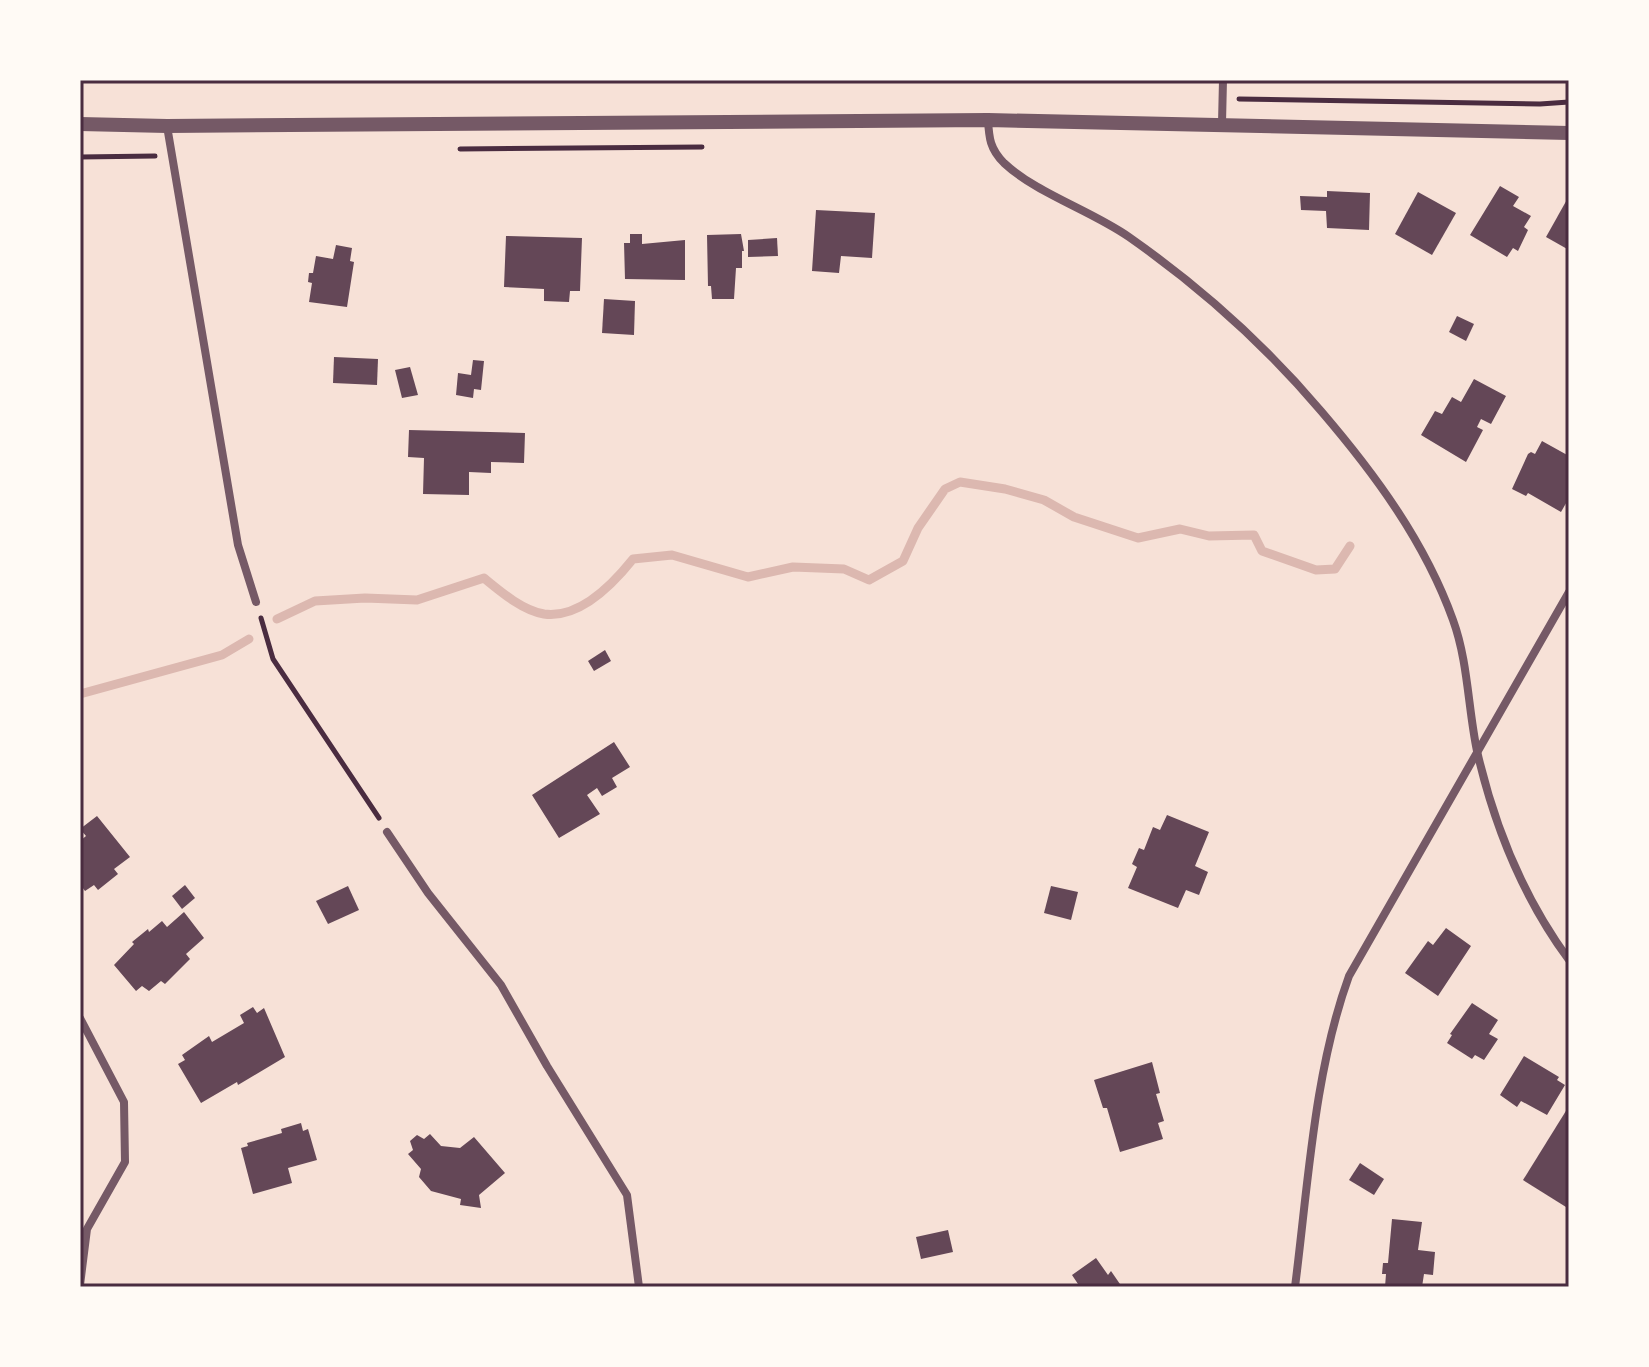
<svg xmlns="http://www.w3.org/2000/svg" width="1649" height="1367" viewBox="0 0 1649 1367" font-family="'Source Serif 4',serif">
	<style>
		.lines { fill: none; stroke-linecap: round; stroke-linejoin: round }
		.stream { stroke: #dcb8b0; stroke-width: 9 }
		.building { fill: #644757 }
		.path { stroke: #4a2c40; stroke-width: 5 }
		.minor { stroke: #755966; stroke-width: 8 }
		.tertiary { stroke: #755966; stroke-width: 14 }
		.neatline { fill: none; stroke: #4a2c40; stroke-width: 3 }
	</style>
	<rect width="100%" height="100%" fill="#f7e1d7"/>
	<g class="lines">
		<g class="stream">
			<path d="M277 619 315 601 365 598 417 600 484 578C501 592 522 610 544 614 580 619 613 584 633 559L672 555 748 577 793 567 844 569 869 580 903 561 918 528 945 489 960 482 1005 489 1044 500 1074 517 1138 538 1180 529 1209 536 1254 535 1262 551 1316 570 1335 569 1350 546"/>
			<polyline points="80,694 222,655 249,639"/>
		</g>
	</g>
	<g class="building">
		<polygon points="1500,186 1519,197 1513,206 1531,216 1524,227 1528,230 1518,251 1513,248 1507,257 1470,235"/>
		<polygon points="1327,191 1370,193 1369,230 1327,228 1326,211 1301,210 1300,196 1327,197"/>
		<polygon points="1418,192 1456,213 1432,255 1395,234"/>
		<polygon points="1569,196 1569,250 1546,237"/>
		<polygon points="816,210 875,213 872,258 841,256 839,273 812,271"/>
		<polygon points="630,234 642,234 642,244 685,240 685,280 625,279 624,243 630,243"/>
		<polygon points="741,234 744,251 742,251 742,268 736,268 734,299 712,299 711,286 708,286 707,235"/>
		<polygon points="506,236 582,238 580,291 570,291 569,302 544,301 544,289 504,287"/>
		<polygon points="777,238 778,256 748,257 748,240"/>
		<polygon points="336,245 352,248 350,261 354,262 347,307 309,302 312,283 308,282 309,273 313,273 316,256 333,259"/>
		<polygon points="604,299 635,301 634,335 602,333"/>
		<polygon points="1457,316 1474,324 1466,341 1449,332"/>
		<polygon points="334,357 378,359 377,385 333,383"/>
		<polygon points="473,360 484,361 481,390 474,389 473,398 456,395 458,373 471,375"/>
		<polygon points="410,367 418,395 402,398 395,370"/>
		<polygon points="1474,379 1506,396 1491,424 1481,419 1477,427 1483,430 1466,462 1421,435 1435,411 1442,414 1452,397 1461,402"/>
		<polygon points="409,430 525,433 524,463 491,462 491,473 469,472 469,495 423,494 424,458 408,457"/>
		<polygon points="1542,441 1569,456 1569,498 1561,512 1528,493 1526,496 1512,489 1528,454 1531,452 1535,454"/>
		<polygon points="605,650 611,661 594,671 588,661"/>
		<polygon points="614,742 630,767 612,778 617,787 602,796 597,788 587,795 600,814 559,838 532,795"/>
		<polygon points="1167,815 1209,832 1195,866 1208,872 1199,895 1186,890 1178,908 1128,888 1137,867 1132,864 1139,848 1144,850 1153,827 1160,830"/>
		<polygon points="97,816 130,857 114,869 118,874 98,890 94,885 85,891 80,884 80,841 86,836 80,829"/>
		<polygon points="185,885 195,898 182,909 172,896"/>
		<polygon points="348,886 359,910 328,924 316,901"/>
		<polygon points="1051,886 1078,892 1071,920 1044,913"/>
		<polygon points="184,912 204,938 186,954 190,959 165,984 161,981 149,991 142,986 136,991 114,965 134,944 132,942 148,929 149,932 162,921 167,927"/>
		<polygon points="1446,928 1471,946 1438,996 1405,973 1428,941 1433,945"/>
		<polygon points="1472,1003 1498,1020 1489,1034 1498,1039 1484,1060 1475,1055 1472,1059 1447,1043 1452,1035 1450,1034"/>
		<polygon points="253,1007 257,1013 264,1008 285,1057 238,1085 237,1082 201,1103 178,1064 185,1060 182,1055 209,1036 212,1042 244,1023 240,1015"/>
		<polygon points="1524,1056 1559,1077 1557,1080 1565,1085 1547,1115 1521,1101 1517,1107 1500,1095"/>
		<polygon points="1152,1062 1160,1093 1156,1094 1164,1121 1158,1123 1163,1139 1120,1152 1107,1108 1103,1108 1094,1080"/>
		<polygon points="1569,1106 1569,1203 1566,1207 1523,1180"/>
		<polygon points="301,1123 303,1131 308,1129 317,1160 288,1168 292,1183 253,1194 241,1148 248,1146 247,1143 282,1133 281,1129"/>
		<polygon points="430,1134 441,1146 460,1148 474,1137 505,1173 479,1195 481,1208 460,1205 461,1199 431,1191 419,1177 421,1169 408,1154 413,1150 410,1141 417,1135 424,1139"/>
		<polygon points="1360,1163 1384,1179 1374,1195 1349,1180"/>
		<polygon points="1392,1219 1422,1222 1418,1250 1435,1252 1433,1275 1424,1274 1422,1287 1385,1287 1386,1274 1382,1274 1383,1263 1388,1263"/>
		<polygon points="948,1230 953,1252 921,1259 916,1237"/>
		<polygon points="1096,1258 1108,1275 1111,1271 1122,1287 1080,1287 1072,1275"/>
	</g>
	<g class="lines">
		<g class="path">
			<polyline points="1239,99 1540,104 1569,102"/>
			<polyline points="460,149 702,147"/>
			<polyline points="80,157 155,156"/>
			<polyline points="261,618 273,659 379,818"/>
		</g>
		<g class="minor">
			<path d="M988 120C989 138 990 149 1004 163 1036 193 1092 211 1129 237 1199 286 1266 346 1321 411 1375 474 1425 542 1453 620 1468 661 1468 708 1477 751 1494 825 1524 899 1569 960"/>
			<polyline points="1222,123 1223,80"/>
			<polyline points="167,126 238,545 256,602"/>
			<polyline points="387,832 428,893 501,985 547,1066 627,1195 639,1287"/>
			<polyline points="80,1018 124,1102 125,1162 87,1229 80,1285"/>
			<path d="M1295 1287C1308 1186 1314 1072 1349 976L1569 592"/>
		</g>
		<polyline class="tertiary" points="80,124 167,126 988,120 1569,133"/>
	</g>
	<rect width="1649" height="1367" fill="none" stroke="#fffaf5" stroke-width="164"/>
	<rect x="82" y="82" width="1485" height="1203" class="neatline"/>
</svg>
